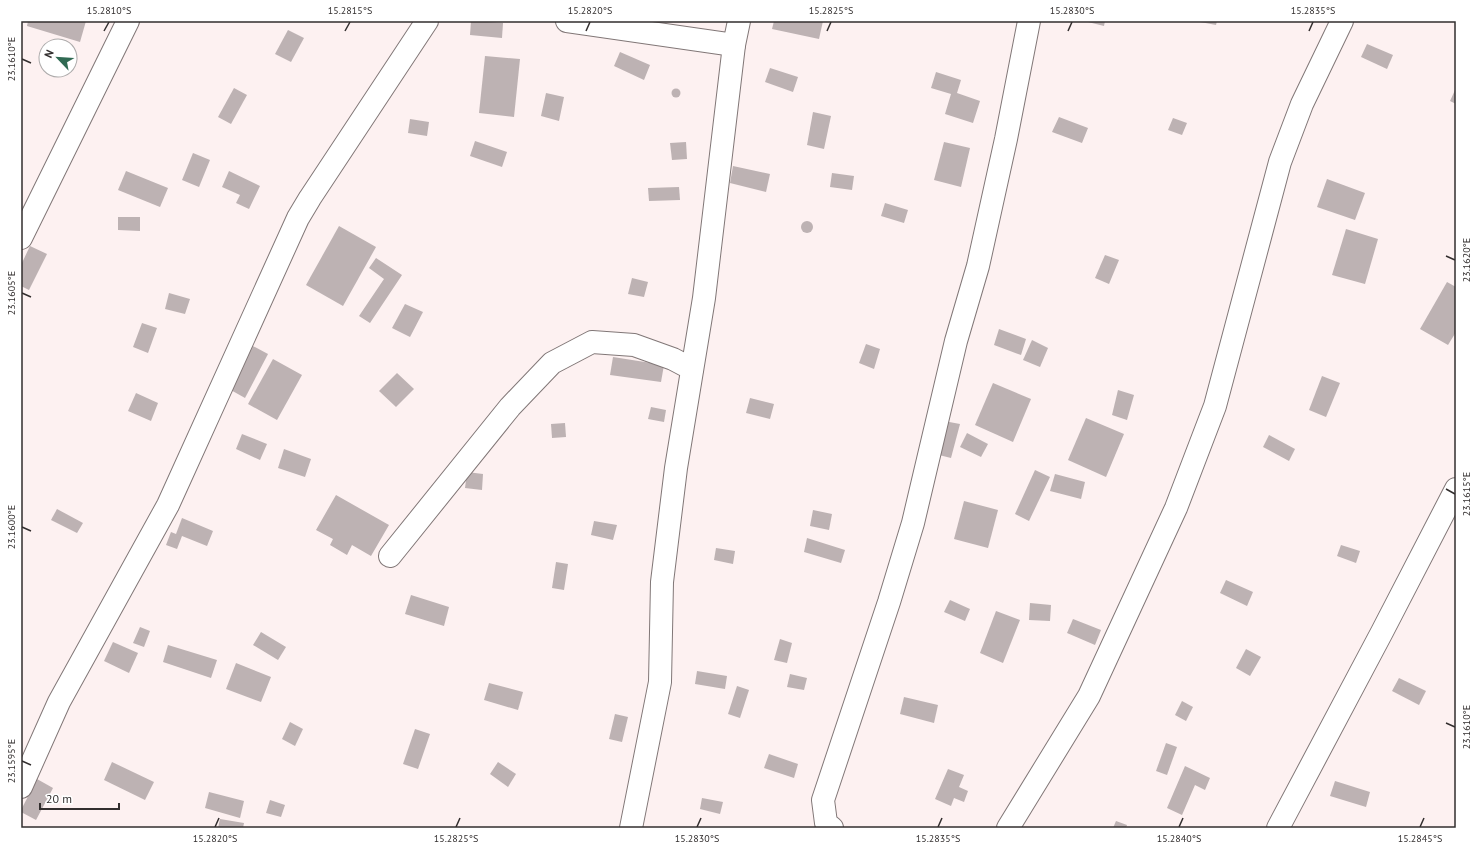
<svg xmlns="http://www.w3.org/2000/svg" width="1477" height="849" viewBox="0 0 1477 849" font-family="'PT Sans',sans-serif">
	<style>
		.building { fill: #bdb2b3 }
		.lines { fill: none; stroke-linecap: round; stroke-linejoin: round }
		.minor-casing { stroke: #817777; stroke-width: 24 }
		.minor { stroke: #fff; stroke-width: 22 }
		.ticks { fill: none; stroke: #322e2e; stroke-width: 1.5 }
		.neatline { fill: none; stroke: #322e2e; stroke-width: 1.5 }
		.ticks-label { font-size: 10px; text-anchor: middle; fill: #322e2e }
	</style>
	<rect width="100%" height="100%" fill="#fdf1f1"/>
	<g class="building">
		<polygon points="28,21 86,21 80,42 27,26"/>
		<polygon points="471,21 503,23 502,38 470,35"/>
		<polygon points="774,21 823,21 819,39 772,29"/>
		<polygon points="1084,21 1105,21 1104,26"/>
		<polygon points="1195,21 1217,21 1216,25"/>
		<polygon points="288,30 304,38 291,62 275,54"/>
		<polygon points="1367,44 1393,55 1387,69 1361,57"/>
		<polygon points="620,52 650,65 644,80 614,66"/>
		<polygon points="485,56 520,59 514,117 479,113"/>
		<polygon points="770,68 798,77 793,92 765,82"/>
		<polygon points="936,72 961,80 957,93 980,101 973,123 945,114 951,94 931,88"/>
		<polygon points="234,88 247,95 231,124 218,117"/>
		<polygon points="1456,88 1456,104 1450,101"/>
		<circle cx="676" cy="93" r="4.5"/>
		<polygon points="546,93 564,97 559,121 541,116"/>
		<polygon points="813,112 831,116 824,149 807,145"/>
		<polygon points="1059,117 1088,128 1082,143 1052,132"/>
		<polygon points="1173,118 1187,123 1182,135 1168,130"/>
		<polygon points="410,119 429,122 427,136 408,133"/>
		<polygon points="475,141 507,152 502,167 470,156"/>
		<polygon points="686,142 687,159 672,160 670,143"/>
		<polygon points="944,142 970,148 961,187 934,180"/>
		<polygon points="193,153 210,160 199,187 182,180"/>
		<polygon points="733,166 770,174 766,192 730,183"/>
		<polygon points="126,171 168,188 160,207 118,190"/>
		<polygon points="229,171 260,186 249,209 236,203 240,195 222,187"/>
		<polygon points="832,173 854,176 852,190 830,187"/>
		<polygon points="1327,179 1365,193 1355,220 1317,207"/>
		<polygon points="679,187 680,200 649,201 648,188"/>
		<polygon points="885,203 908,210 904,223 881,216"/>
		<polygon points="118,217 140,217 140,231 118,230"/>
		<circle cx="807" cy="227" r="6"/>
		<polygon points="339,226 376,247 343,306 306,285"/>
		<polygon points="1346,229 1378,239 1365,284 1332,275"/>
		<polygon points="30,246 47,254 29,290 21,286 21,265"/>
		<polygon points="1105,255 1119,260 1109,284 1095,278"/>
		<polygon points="376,258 402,275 370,323 359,316 384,279 369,268"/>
		<polygon points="632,278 648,282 644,297 628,294"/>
		<polygon points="1447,282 1456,287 1456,332 1448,345 1420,329"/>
		<polygon points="169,293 190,299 185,314 165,309"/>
		<polygon points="405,304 423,312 410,337 392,328"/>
		<polygon points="142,323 157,328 148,353 133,347"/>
		<polygon points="999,329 1026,339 1021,355 994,345"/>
		<polygon points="1032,340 1048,348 1040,367 1023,360"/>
		<polygon points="866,344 880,349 874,369 859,363"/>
		<polygon points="251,345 268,354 245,398 229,389"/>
		<polygon points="613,357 664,365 661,382 610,375"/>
		<polygon points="273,359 302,375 277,420 248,404"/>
		<polygon points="397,373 414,389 396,407 379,391"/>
		<polygon points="1322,376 1340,383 1326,417 1309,410"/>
		<polygon points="993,383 1031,399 1013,442 975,425"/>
		<polygon points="1118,390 1134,395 1127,420 1112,415"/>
		<polygon points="136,393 158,403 151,421 128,411"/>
		<polygon points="750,398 774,404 770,419 746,413"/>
		<polygon points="651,407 666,410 664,422 648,419"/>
		<polygon points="1086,418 1124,434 1106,477 1068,460"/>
		<polygon points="944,421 960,424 951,458 935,454"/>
		<polygon points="565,423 566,437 552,438 551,424"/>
		<polygon points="967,433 988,444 981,457 960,447"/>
		<polygon points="242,434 267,444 260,460 236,449"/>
		<polygon points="1269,435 1295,449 1289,461 1263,447"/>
		<polygon points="284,449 311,459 305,477 278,468"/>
		<polygon points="1035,470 1050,477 1029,521 1015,514"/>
		<polygon points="467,472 483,474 482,490 465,488"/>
		<polygon points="1055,474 1085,482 1081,499 1050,491"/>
		<polygon points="336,495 389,525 371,556 352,545 347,555 330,545 333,539 316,530"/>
		<polygon points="964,501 998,510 988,548 954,539"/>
		<polygon points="57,509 83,523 77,533 51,520"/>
		<polygon points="813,510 832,514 829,530 810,526"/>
		<polygon points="182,518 213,531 207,546 182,536 177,549 166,545 171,532 176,534"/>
		<polygon points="594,521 617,525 613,540 591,535"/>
		<polygon points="807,538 845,550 841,563 804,552"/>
		<polygon points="1341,545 1360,551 1356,563 1337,556"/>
		<polygon points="716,548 735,551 733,564 714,560"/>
		<polygon points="556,562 568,564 564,590 552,588"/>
		<polygon points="1226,580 1253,592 1247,606 1220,593"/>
		<polygon points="411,595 449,607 444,626 405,614"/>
		<polygon points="950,600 970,609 965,621 944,612"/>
		<polygon points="1030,603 1051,605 1050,621 1029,620"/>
		<polygon points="996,611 1020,620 1003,663 980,653"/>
		<polygon points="1073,619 1101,630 1095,645 1067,633"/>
		<polygon points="140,627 150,631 144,647 133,643"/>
		<polygon points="261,632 286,647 278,660 253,645"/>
		<polygon points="780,639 792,643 787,663 774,660"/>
		<polygon points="113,642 138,653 129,673 104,661"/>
		<polygon points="168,645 217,660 211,678 163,662"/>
		<polygon points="1246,649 1261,657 1250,676 1236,668"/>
		<polygon points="236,663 271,677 261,702 226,689"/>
		<polygon points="697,671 727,676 725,689 695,684"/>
		<polygon points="790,674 807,678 804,690 787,687"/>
		<polygon points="1399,678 1426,691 1419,705 1392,691"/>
		<polygon points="489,683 523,692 518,710 484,700"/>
		<polygon points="737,686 749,690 740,718 728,714"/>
		<polygon points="904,697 938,705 934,723 900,714"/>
		<polygon points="1182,701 1193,707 1186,721 1175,715"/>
		<polygon points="615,714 628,717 622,742 609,739"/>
		<polygon points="290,722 303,729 295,746 282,739"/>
		<polygon points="415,729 430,734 418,769 403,764"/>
		<polygon points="1166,743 1177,747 1167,775 1156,771"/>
		<polygon points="769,754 798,764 794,778 764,768"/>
		<polygon points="112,762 154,782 145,800 104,780"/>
		<polygon points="498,762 516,774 508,787 490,774"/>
		<polygon points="1185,766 1210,778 1205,790 1195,785 1182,815 1167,808"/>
		<polygon points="948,769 964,775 959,787 968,791 964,802 954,798 951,806 935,799"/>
		<polygon points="37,779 53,788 36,820 21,812 21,810"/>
		<polygon points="1335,781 1370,792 1366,807 1330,796"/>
		<polygon points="209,792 244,801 240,818 205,808"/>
		<polygon points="702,798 723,802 720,814 700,809"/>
		<polygon points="270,800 285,805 281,817 266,813"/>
		<polygon points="220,819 244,823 243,828 218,828"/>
		<polygon points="1116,821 1127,825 1126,828 1113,828"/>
	</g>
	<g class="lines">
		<defs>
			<g id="minor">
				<polyline points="567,21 734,45"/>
				<polyline points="21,238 128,21"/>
				<polyline points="390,556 510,407 552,363 592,342 634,345 673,359 692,369"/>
				<polyline points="21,787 59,702 168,505 298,218 310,198 427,21"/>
				<polyline points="631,828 660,682 662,582 676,468 704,298 734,45 739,21"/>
				<polyline points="832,828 826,823 823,800 889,602 913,523 956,341 978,266 1006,139 1029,21"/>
				<polyline points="1008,828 1089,696 1176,508 1215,406 1280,162 1302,104 1342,21"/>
				<polyline points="1278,828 1382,632 1456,489"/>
			</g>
		</defs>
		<use href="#minor" class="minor-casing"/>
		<use href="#minor" class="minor"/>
	</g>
	<path class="ticks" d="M104 31 109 22M345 31 350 22M586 31 590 22M827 31 831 22M1068 31 1072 22M1309 31 1313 22M22 59 31 63M1446 256 1455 260M22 293 31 297M1446 489 1455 494M22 527 31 531M1446 723 1455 727M22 761 31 765M215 827 219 818M456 827 460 818M697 827 701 818M938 827 942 818M1179 827 1183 818M1420 827 1424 818"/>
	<rect width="1477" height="849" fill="none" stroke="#ffffff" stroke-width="44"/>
	<g transform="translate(58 58) rotate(295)"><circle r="19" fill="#ffffff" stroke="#adabab"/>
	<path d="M0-3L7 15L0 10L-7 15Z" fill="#306a53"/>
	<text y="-6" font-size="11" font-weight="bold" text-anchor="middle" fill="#322e2e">N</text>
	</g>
	<path d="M40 803v6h79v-6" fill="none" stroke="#322e2e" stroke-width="2"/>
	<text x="46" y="803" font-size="12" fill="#322e2e" stroke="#ffffff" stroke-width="3" paint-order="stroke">20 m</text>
	<rect x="22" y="22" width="1433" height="805" class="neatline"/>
	<g class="ticks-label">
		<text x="109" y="14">15.2810°S</text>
		<text x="350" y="14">15.2815°S</text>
		<text x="590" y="14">15.2820°S</text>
		<text x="831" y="14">15.2825°S</text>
		<text x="1072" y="14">15.2830°S</text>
		<text x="1313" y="14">15.2835°S</text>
		<text transform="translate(11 59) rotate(-90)" y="4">23.1610°E</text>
		<text transform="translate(1466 260) rotate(-90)" y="4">23.1620°E</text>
		<text transform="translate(11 293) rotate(-90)" y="4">23.1605°E</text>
		<text transform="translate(1466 494) rotate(-90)" y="4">23.1615°E</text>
		<text transform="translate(11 527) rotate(-90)" y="4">23.1600°E</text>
		<text transform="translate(1466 727) rotate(-90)" y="4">23.1610°E</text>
		<text transform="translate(11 761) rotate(-90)" y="4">23.1595°E</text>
		<text x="215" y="842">15.2820°S</text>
		<text x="456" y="842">15.2825°S</text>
		<text x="697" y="842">15.2830°S</text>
		<text x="938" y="842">15.2835°S</text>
		<text x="1179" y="842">15.2840°S</text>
		<text x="1420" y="842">15.2845°S</text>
	</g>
</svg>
